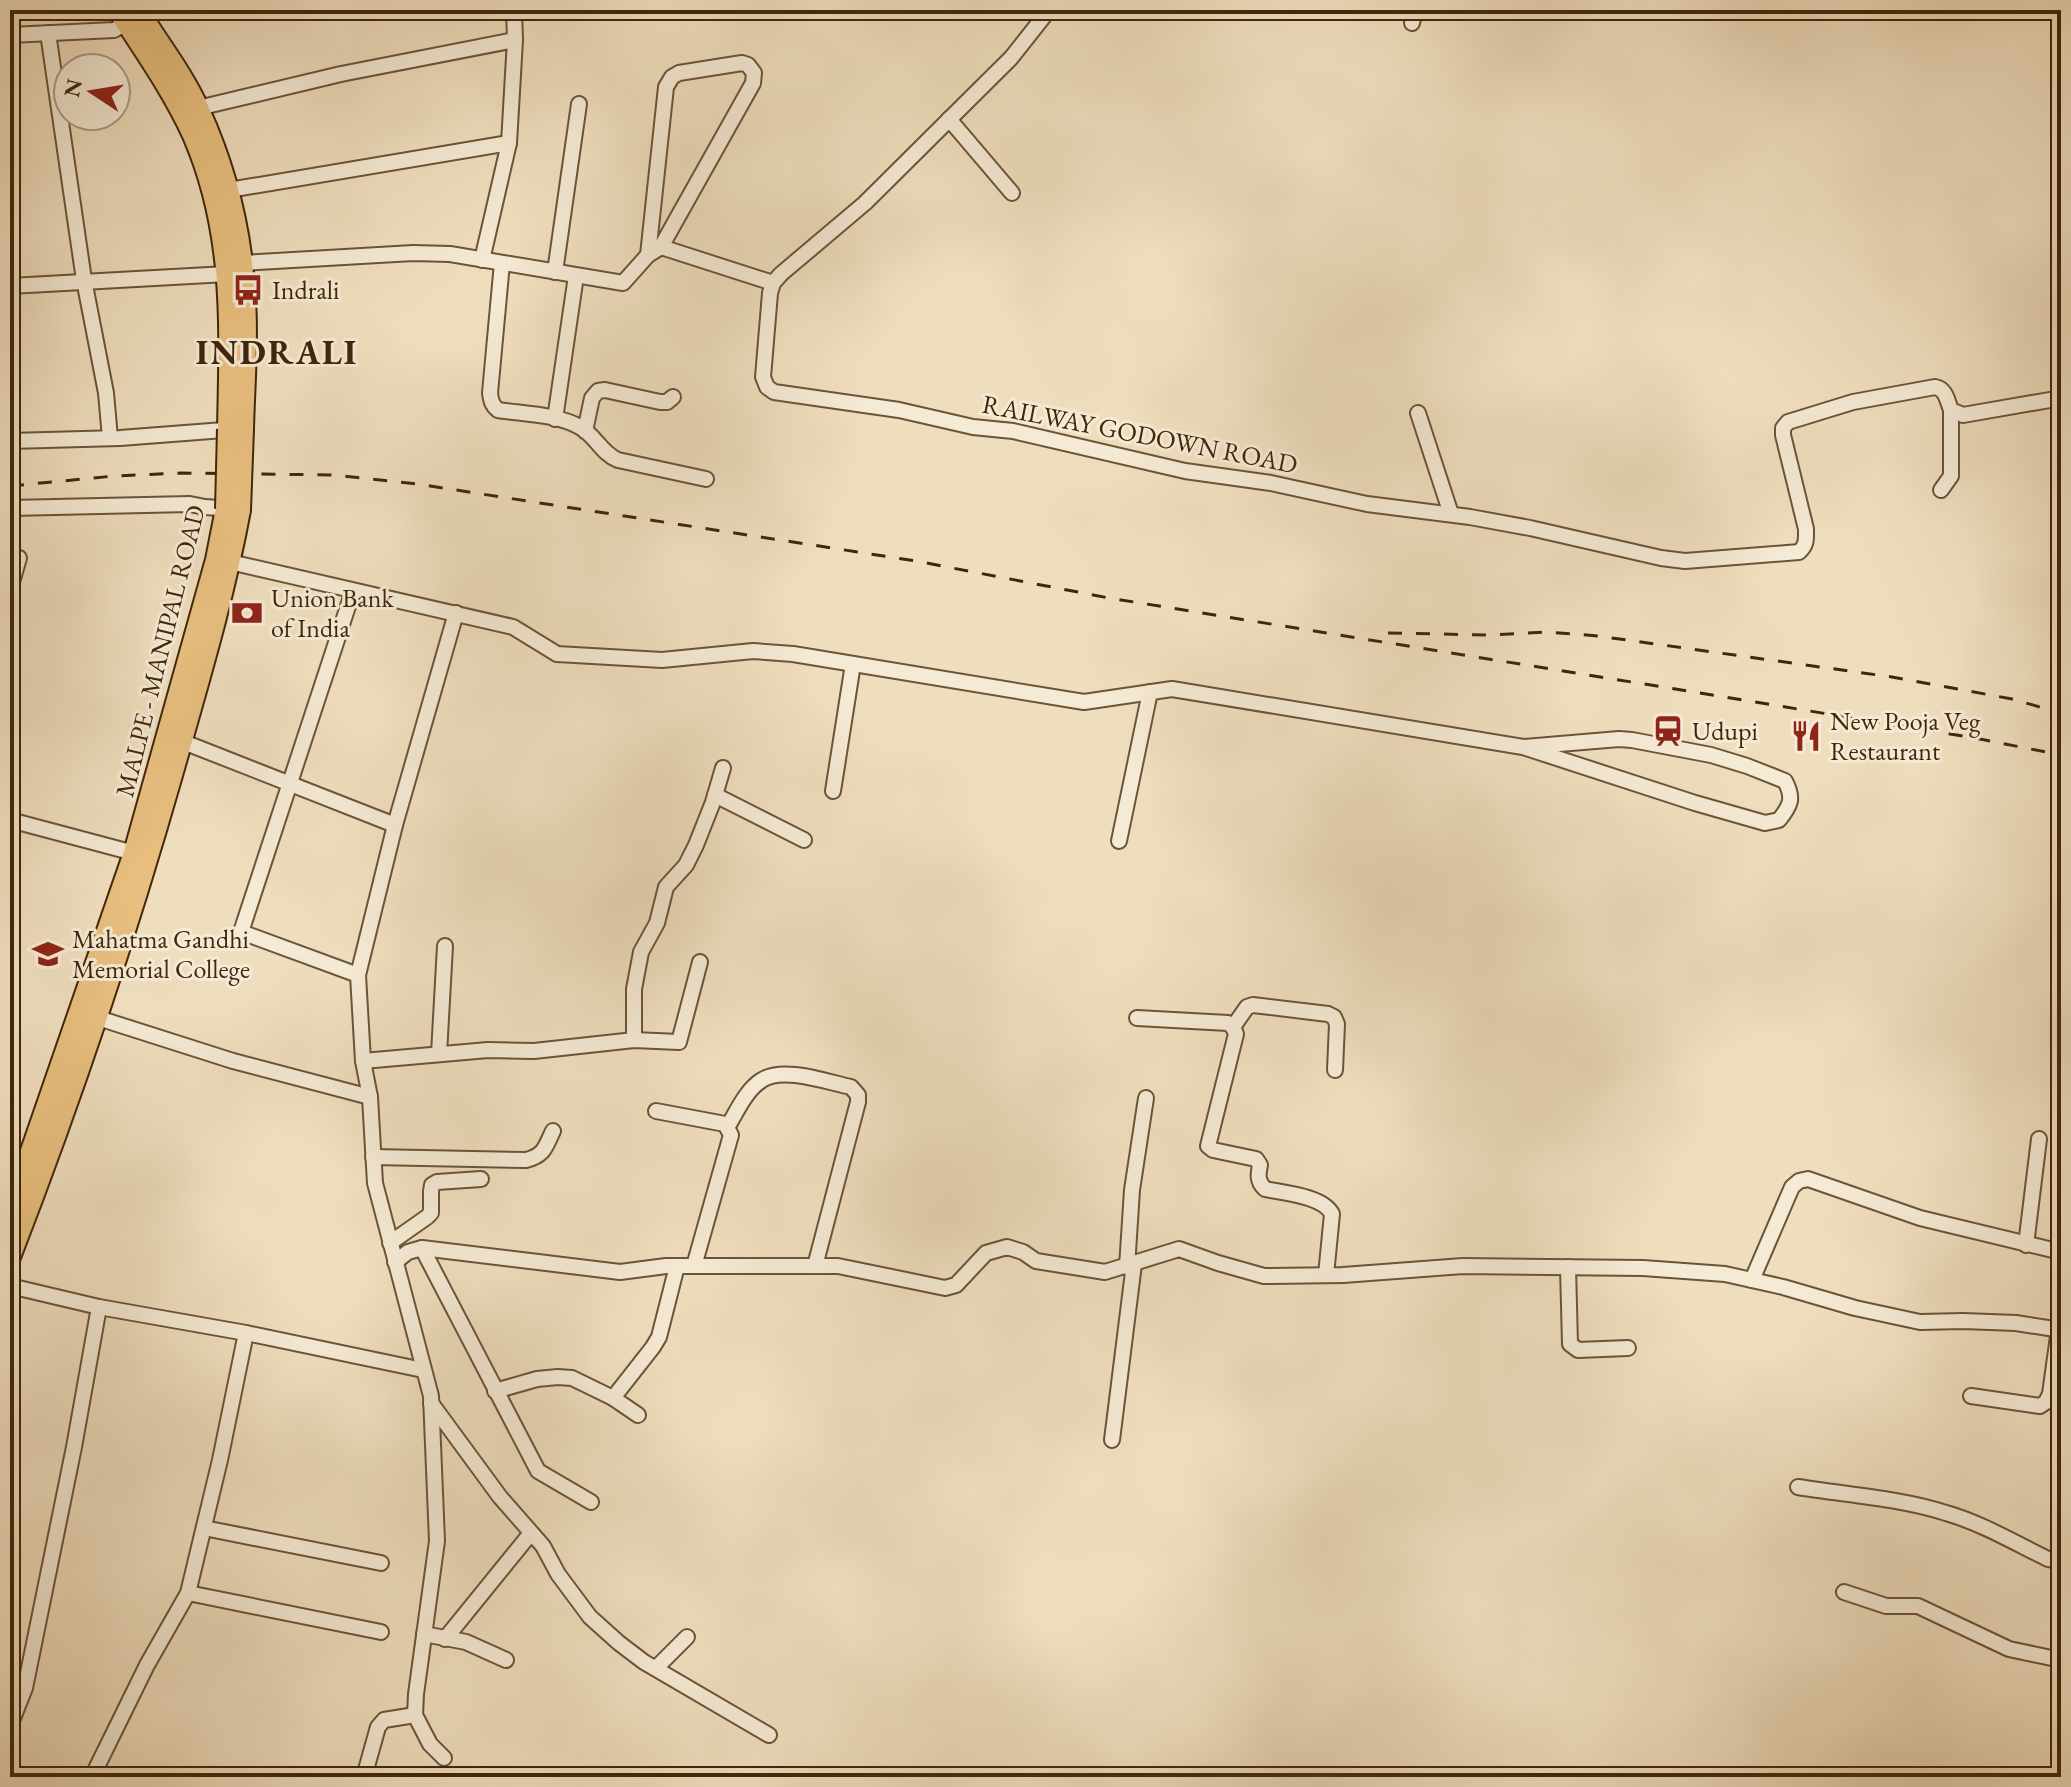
<svg xmlns="http://www.w3.org/2000/svg" width="2071" height="1787" viewBox="0 0 2071 1787" font-family="'EB Garamond',serif">
	<style>
		.lines { fill: none; stroke-linecap: round; stroke-linejoin: round }
		.minor-casing { stroke: #6c5437; stroke-width: 18 }
		.highway-casing { stroke: #41260a; stroke-width: 24 }
		.minor { stroke: #f5ead5; stroke-width: 14 }
		.highway { stroke: #e8bf7f; stroke-width: 20 }
		.rail { stroke: #41260a; stroke-width: 3; stroke-dasharray: 14 14; stroke-linecap: butt }
		.highway-bridge-casing { stroke: #41260a; stroke-width: 24; stroke-linecap: butt }
		.highway-bridge { stroke: #e8bf7f; stroke-width: 20 }
		.labels { text-anchor: middle; dominant-baseline: central; stroke-width: 6; stroke-linejoin: round; paint-order: stroke }
		.poi-label { font-size: 26px; fill: #41260a; stroke: #f5ead5; text-anchor: start }
		.street-label { font-size: 26px; fill: #41260a; stroke: #f5ead5 }
		.district-label { font-size: 34px; font-weight: bold; letter-spacing: 2px; fill: #41260a; stroke: #f5ead5 }
	</style>
	<rect width="100%" height="100%" fill="#efdebe"/>
	<filter id="stains"><feTurbulence type="fractalNoise" baseFrequency=".0025" numOctaves="4"/><feColorMatrix values="0 0 0 0 .2 0 0 0 0 .09 0 0 0 0 .02 0 0 0 .5 -.17"/></filter>
	<radialGradient id="worn" r=".72"><stop offset=".6" stop-color="#630" stop-opacity="0"/><stop offset="1" stop-color="#630" stop-opacity=".3"/></radialGradient>
	<g class="lines">
		<defs>
			<g id="minor">
				<path d="M1049 10 1011 58 865 203 781 274 773 283 770 293 763 377 767 387 774 392 899 410 973 427 1013 431 1185 471 1271 483 1367 504 1470 517 1530 528 1661 558 1685 561 1799 552C1807 545 1806 539 1806 529L1783 435V428L1788 422 1853 402 1935 387C1946 389 1947 400 1951 410L1963 415 2061 398"/>
				<polyline points="1412,23 1415,10"/>
				<polyline points="48,33 84,280 106,393 110,438"/>
				<polyline points="10,35 114,30 126,23"/>
				<polyline points="198,108 341,74 515,40"/>
				<polyline points="949,119 1012,193"/>
				<polyline points="229,190 509,143"/>
				<polyline points="648,255 666,87 672,77 679,73 742,63 748,65 754,73 753,83 661,247"/>
				<polyline points="482,260 509,143 515,40 514,10"/>
				<polyline points="242,263 413,253 450,254 623,283 648,255 661,247 773,283"/>
				<path d="M502 263 490 393C491 401 492 405 498 410 524 414 556 414 580 427 595 435 602 454 618 460L706 479"/>
				<polyline points="555,272 579,104"/>
				<polyline points="10,286 227,274"/>
				<polyline points="1418,413 1451,514"/>
				<polyline points="555,419 576,276"/>
				<polyline points="10,425 12,441"/>
				<polyline points="585,431 592,398 598,391 605,390 660,402 667,402 673,397"/>
				<polyline points="10,441 120,438 237,429"/>
				<polyline points="1941,490 1951,476 1951,410"/>
				<polyline points="10,508 190,504 205,507 233,509"/>
				<path d="M230 562 513 627 557 654 662 660 753 651 793 654 1084 702 1172 689 1523 747 1695 803 1765 823 1779 820C1791 805 1794 798 1785 781L1747 766 1711 755 1632 740 1619 739 1523 747"/>
				<polyline points="10,589 19,558"/>
				<polyline points="353,591 241,932 358,975"/>
				<polyline points="181,741 395,825"/>
				<polyline points="833,791 853,664"/>
				<polyline points="715,795 804,840"/>
				<polyline points="10,820 134,853"/>
				<polyline points="1119,841 1150,692"/>
				<polyline points="95,1017 233,1061 370,1097"/>
				<path d="M1137 1018 1228 1023 1233 1027 1236 1034 1208 1146 1213 1150 1256 1159 1260 1165C1258 1175 1257 1181 1265 1189 1284 1193 1323 1196 1332 1214L1326 1275"/>
				<polyline points="1233,1027 1247,1007 1253,1005 1328,1014 1334,1017 1337,1024 1335,1070"/>
				<polyline points="634,1040 634,989 641,952 657,923 666,887 686,865 696,845 713,802 723,768"/>
				<polyline points="439,1054 445,946"/>
				<polyline points="363,1061 488,1050 534,1051 634,1040 679,1042 700,962"/>
				<polyline points="656,1111 725,1124 731,1135 694,1266"/>
				<path d="M728 1126C737 1111 746 1090 762 1080 783 1066 827 1082 851 1087L858 1095V1102L815 1266"/>
				<path d="M373 1157 526 1160C545 1155 545 1147 553 1131"/>
				<polyline points="390,1243 427,1217 431,1213 431,1191 432,1185 437,1182 481,1179"/>
				<polyline points="2026,1245 2039,1139"/>
				<polyline points="422,1248 538,1471 591,1502"/>
				<polyline points="395,1262 408,1252 422,1248 620,1272 666,1266 838,1266 945,1288 956,1285 986,1253 1007,1247 1023,1252 1036,1261 1105,1272 1179,1249 1218,1263 1264,1276 1343,1275 1463,1266 1643,1268 1725,1274 1783,1287 1855,1308 1920,1322 1963,1321 2016,1323 2061,1330"/>
				<polyline points="1127,1267 1132,1190 1146,1098"/>
				<polyline points="1568,1267 1570,1344 1578,1350 1628,1348"/>
				<polyline points="1752,1280 1792,1187 1799,1181 1808,1179 1920,1218 2061,1252"/>
				<polyline points="10,1286 99,1307 246,1333 423,1370"/>
				<polyline points="495,1391 537,1379 558,1377 572,1378 613,1398 638,1415"/>
				<polyline points="1971,1396 2040,1406 2046,1402 2050,1394 2059,1329"/>
				<polyline points="613,1398 653,1347 659,1337 677,1266"/>
				<polyline points="431,1403 500,1497 543,1546 558,1574 590,1617 619,1643 644,1662 769,1735"/>
				<polyline points="1112,1440 1134,1264"/>
				<path d="M1798 1487C1847 1495 1899 1498 1946 1513 1981 1523 2015 1543 2048 1559L2056 1560 2061 1558"/>
				<polyline points="204,1528 381,1563"/>
				<polyline points="1844,1592 1886,1606 1918,1606 2009,1649 2061,1660"/>
				<polyline points="188,1593 381,1632"/>
				<polyline points="424,1634 466,1642 506,1660"/>
				<polyline points="445,1639 531,1533"/>
				<polyline points="656,1668 687,1637"/>
				<polyline points="10,1726 25,1688 74,1447 99,1307"/>
				<polyline points="444,1758 430,1744 415,1715 416,1694 437,1541 431,1396 375,1183 370,1097 363,1061 358,975 395,825 456,613"/>
				<polyline points="92,1777 147,1665 188,1593 220,1460 246,1333"/>
				<polyline points="364,1777 378,1727 384,1720 415,1715"/>
			</g>
			<g id="highway">
				<path d="M118 10C144 50 173 91 193 135 235 232 230 326 228 429"/>
				<path d="M138 10C158 43 183 74 199 110 226 169 242 235 245 300 248 343 244 386 243 429"/>
				<polyline points="10,1212 134,853 216,560 226,509"/>
				<path d="M10 1257C72 1097 127 933 174 768 198 683 224 597 240 510"/>
			</g>
		</defs>
		<use href="#minor" class="minor-casing"/>
		<use href="#highway" class="highway-casing"/>
		<use href="#minor" class="minor"/>
		<use href="#highway" class="highway"/>
		<g class="rail">
			<polyline points="10,486 114,476 181,473 333,475 417,484 916,561 1109,598 1669,688 1975,738 2061,755"/>
			<polyline points="1388,633 1488,635 1548,632 1598,636 1892,677 2012,699 2061,713"/>
		</g>
		<defs>
			<g id="highway-bridge">
				<polyline points="226,509 228,429"/>
				<polyline points="240,510 243,429"/>
			</g>
		</defs>
		<use href="#highway-bridge" class="highway-bridge-casing"/>
		<use href="#highway-bridge" class="highway-bridge"/>
	</g>
	<defs>
		<symbol id="bus-bare" viewBox="-9 -9 18 18"><path d="M-5-6H5V4H4V6H2V4H-2V6H-4V4H-5ZM-3.5-4V0h7V-4ZM-3.5 1.2v1.5H-2V1.2ZM2 1.2v1.5H3.5V1.2Z" fill="#8f2418" stroke="#f5ead5" stroke-width="2.5" paint-order="stroke"/></symbol>
		<symbol id="bank-bare" viewBox="-9 -9 18 18"><path d="M-6-4H6V4H-6ZM0-2.3a2.3 2.3 0 1 0 0 4.6a2.3 2.3 0 1 0 0-4.6Z" fill="#8f2418" stroke="#f5ead5" stroke-width="2.5" paint-order="stroke"/></symbol>
		<symbol id="station-bare" viewBox="-9 -9 18 18"><path d="M-3-6H3Q5-6 5-4V2Q5 4 3 4L4.5 6H3L1.5 4h-3L-3 6H-4.5L-3 4Q-5 4-5 2V-4Q-5-6-3-6ZM-3.5-4v3h7v-3ZM-3.5 1v1.5H-2V1ZM2 1v1.5H3.5V1Z" fill="#8f2418" stroke="#f5ead5" stroke-width="2.5" paint-order="stroke"/></symbol>
		<symbol id="restaurant-bare" viewBox="-9 -9 18 18"><path d="M-5-6h1v4h1v-4h1v4h1v-4h1v5L-1.5 .5V6h-2V.5L-5-1ZM5-6V6H3V1.5H1.5Q1.5-4 5-6Z" fill="#8f2418" stroke="#f5ead5" stroke-width="2.5" paint-order="stroke"/></symbol>
		<symbol id="university-bare" viewBox="-9 -9 18 18"><path d="M0-5L7-2L0 1L-7-2ZM-4 1L0 2.5L4 1V4Q0 6-4 4Z" fill="#8f2418" stroke="#f5ead5" stroke-width="2.5" paint-order="stroke"/></symbol>
	</defs>
	<g fill-rule="evenodd">
		<use href="#bus-bare" x="226" y="268" width="44" height="44"/>
		<use href="#bank-bare" x="225" y="591" width="44" height="44"/>
		<use href="#station-bare" x="1646" y="709" width="44" height="44"/>
		<use href="#restaurant-bare" x="1784" y="714" width="44" height="44"/>
		<use href="#university-bare" x="26" y="932" width="44" height="44"/>
	</g>
	<g class="labels">
		<g class="poi-label">
			<text x="272" y="290">Indrali</text>
			<text x="271" y="598">Union Bank<tspan x="271" dy="30">of India</tspan></text>
			<text x="1830" y="721">New Pooja Veg<tspan x="1830" dy="30">Restaurant</tspan></text>
			<text x="1692" y="731">Udupi</text>
			<text x="72" y="939">Mahatma Gandhi<tspan x="72" dy="30">Memorial College</tspan></text>
		</g>
		<g class="street-label">
			<text transform="translate(1140 434) rotate(11)">RAILWAY GODOWN ROAD</text>
			<text transform="translate(160 651) rotate(-76)">MALPE - MANIPAL ROAD</text>
		</g>
		<g class="district-label">
			<text x="277" y="352">INDRALI</text>
		</g>
	</g>
	<rect width="2071" height="1787" fill="none" stroke="#efdebe" stroke-width="40"/>
	<rect x="12" y="12" width="2047" height="1763" fill="none" stroke="#41260a" stroke-width="4"/>
	<rect x="20" y="20" width="2031" height="1747" fill="none" stroke="#41260a" stroke-width="2"/>
	<g transform="translate(92 92) rotate(282)"><circle r="38" fill="#f5ead5" stroke="#ad9c84" stroke-width="2"/>
	<path d="M0-6L14 30L0 20L-14 30Z" fill="#8f2418"/>
	<text y="-12" font-size="22" font-weight="bold" text-anchor="middle" fill="#41260a">N</text>
	</g>
	<rect width="100%" height="100%" filter="url(#stains)"/>
	<rect width="100%" height="100%" fill="url(#worn)"/>
</svg>
